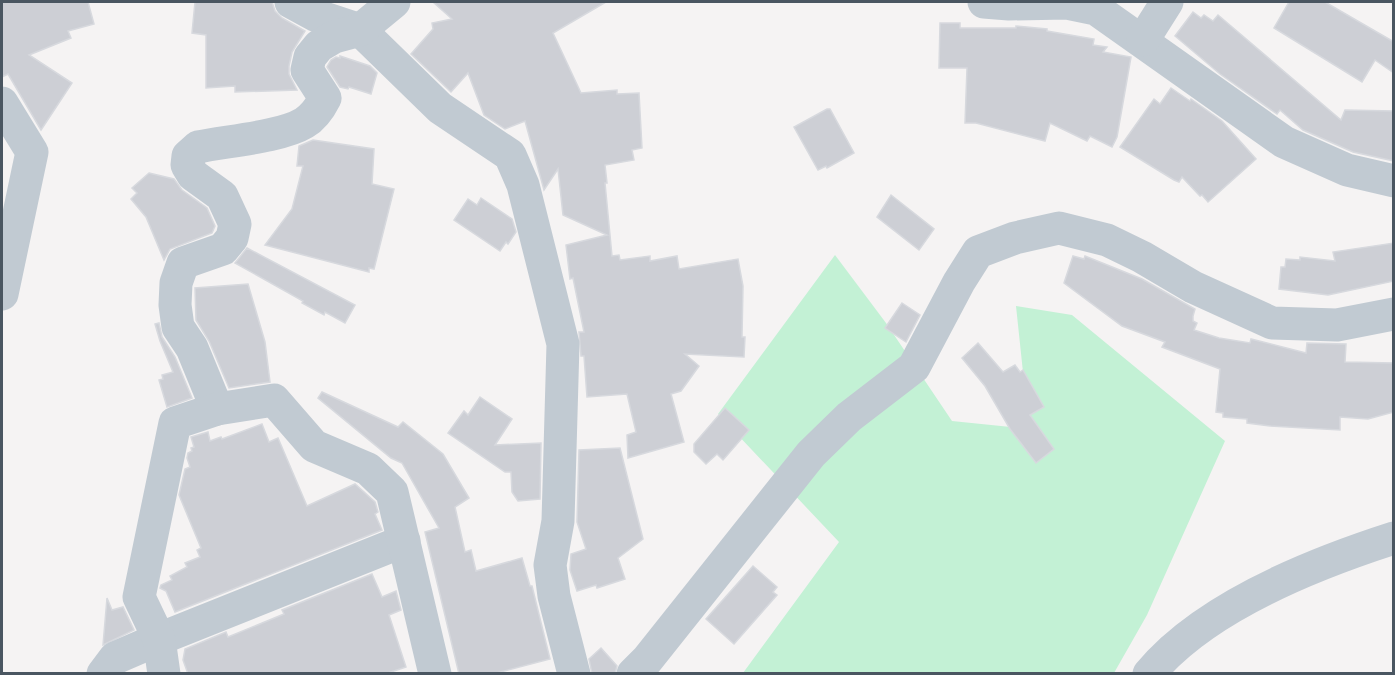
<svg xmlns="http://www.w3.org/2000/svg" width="1395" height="675" viewBox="0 0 1395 675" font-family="'Nunito Sans',sans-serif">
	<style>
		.green { fill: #c3f1d5 }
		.building { fill: #cdcfd5; stroke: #d7d9de; stroke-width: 1.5 }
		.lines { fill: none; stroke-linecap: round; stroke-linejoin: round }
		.minor { stroke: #c1cad2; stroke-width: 33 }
	</style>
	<rect width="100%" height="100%" fill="#f5f3f3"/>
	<polygon class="green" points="835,255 886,323 952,421 1029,429 1016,306 1072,315 1225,441 1147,615 1114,673 743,673 839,542 718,414"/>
	<g class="building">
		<polygon points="2,2 88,2 94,24 68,31 71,38 29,55 72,83 41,130 8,74 2,77"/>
		<polygon points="195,2 272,2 275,11 282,18 305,31 292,52 289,66 289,74 297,90 235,92 235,86 206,88 206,35 192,33"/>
		<polygon points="433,2 606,2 553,33 581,93 617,90 617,94 639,93 642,148 632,150 634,160 605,165 607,183 605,183 612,256 619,255 620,260 650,256 650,261 677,256 679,269 738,259 743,286 742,337 745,337 744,357 685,354 699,366 681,391 671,394 684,442 628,458 627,435 636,432 627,394 587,397 584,356 581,356 579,332 584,332 573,278 570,279 566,245 607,235 563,215 558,169 544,190 525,121 505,129 484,115 468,73 451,92 411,54 433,29 432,23 452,19"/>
		<polygon points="1289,2 1325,2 1394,42 1394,73 1375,60 1362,82 1274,28"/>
		<polygon points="1193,12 1201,18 1204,15 1213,21 1218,15 1341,120 1345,110 1394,111 1394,161 1353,152 1303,130 1280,110 1277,114 1220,74 1175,36"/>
		<polygon points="940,23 960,23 960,28 1016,28 1016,26 1047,29 1047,31 1094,39 1093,45 1107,47 1103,52 1131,57 1117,137 1112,147 1090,136 1087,141 1050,123 1045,141 976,123 965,123 967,68 939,68"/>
		<polygon points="340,56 370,66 377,73 371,94 349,87 348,89 340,87 327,67 331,60 336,57 340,58"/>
		<polygon points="1171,88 1190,101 1191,99 1222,121 1256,159 1208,202 1202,195 1200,196 1182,177 1179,182 1174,180 1120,147 1154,99 1160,104"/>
		<polygon points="827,109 830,109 854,153 827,168 826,166 818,170 794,127"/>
		<polygon points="313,140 374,149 372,184 394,189 374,269 369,268 369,272 265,245 292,209 303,166 297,166 299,146"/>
		<polygon points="149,173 174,179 182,190 207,208 215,226 212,233 170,249 164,260 146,217 131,199 137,193 132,188"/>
		<polygon points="891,195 934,229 919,250 877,217"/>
		<polygon points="481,198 512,219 516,232 508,244 506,242 500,251 454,220 468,199 477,205"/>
		<polygon points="1394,243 1394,281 1328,295 1279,289 1281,267 1285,267 1286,259 1300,260 1300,257 1335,261 1333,252"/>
		<polygon points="247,248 355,305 345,323 325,312 324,315 302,303 303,301 235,263"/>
		<polygon points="1073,256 1084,259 1085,256 1142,279 1195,309 1193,316 1193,321 1197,323 1194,330 1219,338 1250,343 1251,339 1306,353 1307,343 1346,344 1345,362 1394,363 1394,412 1368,419 1340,417 1340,430 1270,426 1247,423 1247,419 1223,417 1223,413 1216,412 1220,369 1162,347 1165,342 1122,326 1064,283"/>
		<polygon points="248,284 265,342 270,382 229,388 209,341 196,320 195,288"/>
		<polygon points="902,303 920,315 906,342 885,328"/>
		<polygon points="159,323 162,337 175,357 192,398 167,407 159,380 163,379 162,375 173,372 160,341 155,324"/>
		<polygon points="978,343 1003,372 1015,365 1020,372 1023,370 1044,407 1030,415 1054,449 1036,463 1010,429 985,386 962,358"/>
		<polygon points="322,392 398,427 403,422 443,454 469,498 455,507 465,552 471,550 476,571 522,558 530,586 532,586 550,659 493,674 459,674 425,532 439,528 402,463 391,458 318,398"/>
		<polygon points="480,397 512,419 495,445 541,443 540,499 518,501 512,492 511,472 505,472 448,433 464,411 468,415"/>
		<polygon points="725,408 749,430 723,460 717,454 706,464 694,452 694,444"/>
		<polygon points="262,424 269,442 278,438 307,506 355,484 375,502 378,512 375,514 382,530 175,612 166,591 160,588 161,585 172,580 170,576 187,567 185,563 200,557 197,550 201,548 179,495 185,469 190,467 187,458 188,453 192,451 191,448 194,447 191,437 208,432 210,441 221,437 222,439"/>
		<polygon points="620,448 643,539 618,558 625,579 597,588 596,585 577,591 570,570 571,554 586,549 577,522 579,450"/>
		<polygon points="753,566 777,587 773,592 777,595 734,644 706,619"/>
		<polygon points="372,574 382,597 396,591 401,610 389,615 406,667 385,674 188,674 183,660 185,649 226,632 228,637 284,614 282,610"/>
		<polygon points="107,598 112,610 123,607 134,630 103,645"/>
		<polygon points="601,648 617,666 615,674 592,674 589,659"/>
	</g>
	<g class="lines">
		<g class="minor">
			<polyline points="291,2 315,15 360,30 440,108 510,155 523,185 563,344 558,521 550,565 554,596 574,674"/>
			<polyline points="984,2 1009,4 1067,3 1096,9 1284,142 1347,170 1394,181"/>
			<polyline points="1143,40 1167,2"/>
			<polyline points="2,103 32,152 2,294"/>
			<path d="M217 409 192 348 178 327 175 305 176 283 183 263 223 249 232 238 235 224 222 196 193 175 187 165 188 156 198 147C226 141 281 137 304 123 314 117 320 108 325 98L307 70 310 57 319 46 334 37 360 30 394 2"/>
			<polyline points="103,674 115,658 159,639 404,541"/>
			<polyline points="164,674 159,639 139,597 175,423 217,409 274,400 314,446 368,469 392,492 435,674"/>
			<polyline points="633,674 647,660 811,454 849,417 914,367 959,282 978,252 1015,238 1059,228 1107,240 1142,257 1193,287 1272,323 1337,325 1394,314"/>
			<path d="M1149 674C1204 607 1313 564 1394 538"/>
		</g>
	</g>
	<rect width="1395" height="675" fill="none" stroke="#4a5661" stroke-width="6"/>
</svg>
